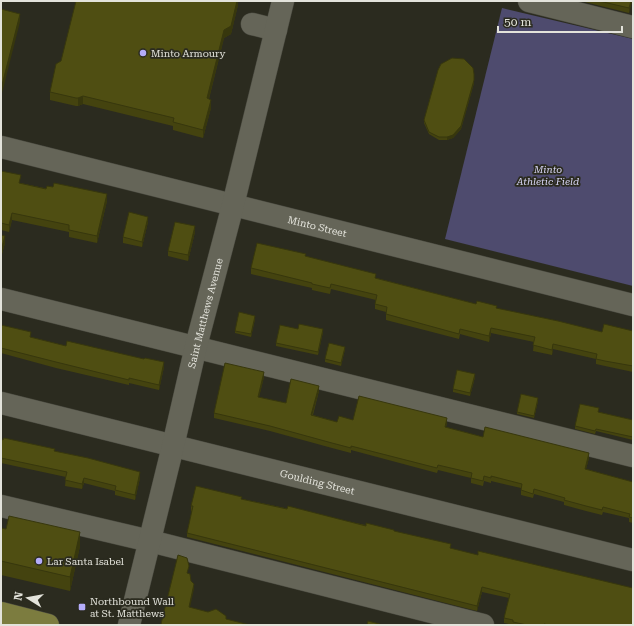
<svg xmlns="http://www.w3.org/2000/svg" width="634" height="626" viewBox="0 0 634 626" font-family="'Roboto Serif',serif">
	<style>
		.green { fill: #4e4b6e }
		.lines { fill: none; stroke-linecap: round; stroke-linejoin: round }
		.minor-casing { stroke: #49493f; stroke-width: 23 }
		.major-casing { stroke: #49493f; stroke-width: 23 }
		.minor { stroke: #656558; stroke-width: 22 }
		.major { stroke: #7c7c3f; stroke-width: 22 }
		.wall { fill: #44430f }
		.shaded-wall { fill: #37370d }
		.building { fill: #4f4e12; stroke: #37370d }
		.poi-dot { fill: #b4acf9; stroke: #2b2b1f; stroke-width: 1.5 }
		.labels { text-anchor: middle; dominant-baseline: central; stroke-width: 3.5; stroke-linejoin: round; paint-order: stroke }
		.poi-label { font-size: 10px; fill: #e3e3db; stroke: #2b2b1f; text-anchor: start }
		.park-label { font-size: 10px; font-style: italic; fill: #d9d7f7; stroke: #2b2b1f }
		.street-label { font-size: 10px; fill: #e3e3db; stroke: #2b2b1f }
	</style>
	<rect width="100%" height="100%" fill="#2b2b1f"/>
	<polygon class="green" points="502,8 633,39 633,286 445,239"/>
	<g class="lines">
		<defs>
			<g id="minor">
				<polyline points="529,1 633,27"/>
				<polyline points="252,24 276,30"/>
				<path id="s1" d="M1 147 633 305"/>
				<polyline points="1,299 633,456"/>
				<path id="s2" d="M1 403 633 560"/>
				<polyline points="1,506 150,541 483,625"/>
				<path id="s3" d="M129 625 173 446 196 346 233 205 283 1"/>
			</g>
			<polyline id="major" points="1,613 48,625"/>
		</defs>
		<use href="#minor" class="minor-casing"/>
		<use href="#major" class="major-casing"/>
		<use href="#minor" class="minor"/>
		<use href="#major" class="major"/>
	</g>
	<g class="wall">
		<polygon points="238,1 238,5 231,34 224,38 209,99 211,108 203,138 173,130 173,126 83,104 78,106 76,106 50,100 50,92"/>
		<polygon points="581,1 632,1 629,13"/>
		<polygon points="474,74 474,83 461,129 453,138 447,140 439,140 429,134 424,123 424,120"/>
		<polygon points="1,171 20,183 107,201 97,243 69,237 69,232 12,220 9,232 1,230"/>
		<polygon points="148,222 142,247 123,243 123,237"/>
		<polygon points="195,232 188,261 168,256 168,251"/>
		<polygon points="1,235 5,243 2,254 1,254"/>
		<polygon points="306,256 376,278 476,304 602,332 633,331 633,372 605,366 596,364 596,359 553,349 552,355 533,351 534,342 491,333 489,342 460,334 459,339 386,320 386,312 375,309 375,304 376,300 331,289 330,294 312,290 312,288 251,274 251,268"/>
		<polygon points="255,319 251,337 235,333 235,331"/>
		<polygon points="1,325 31,337 66,346 164,367 159,390 129,383 129,385 56,368 1,353"/>
		<polygon points="298,329 323,332 318,355 276,346 276,343"/>
		<polygon points="345,349 341,366 325,362 325,359"/>
		<polygon points="264,377 259,397 286,403 319,391 313,415 337,422 353,420 447,423 446,427 483,437 589,458 586,469 633,482 633,523 629,522 629,518 603,512 602,515 586,511 564,505 564,502 534,494 533,498 521,495 521,488 491,481 491,483 484,481 483,486 471,483 471,478 438,470 437,473 351,450 351,453 332,448 270,431 214,418 214,413"/>
		<polygon points="475,377 470,396 453,392 453,389"/>
		<polygon points="538,401 534,418 517,414 517,412"/>
		<polygon points="599,412 633,420 633,440 596,431 595,434 575,429 575,426"/>
		<polygon points="1,439 55,451 140,478 135,500 115,495 115,491 84,483 82,489 65,486 66,477 1,463"/>
		<polygon points="242,499 394,531 451,549 633,625 513,625 504,623 504,618 509,598 482,592 477,611 187,537 187,533 192,511 191,511 191,506"/>
		<polygon points="1,528 80,546 70,591 1,575"/>
	</g>
	<g class="shaded-wall">
		<polygon points="237,1 238,1 238,5 231,34 224,38 207,106 207,98 224,30"/>
		<polygon points="631,1 632,1 629,13 629,8"/>
		<polygon points="20,14 20,22 1,97 1,89"/>
		<polygon points="474,80 474,83 461,129 453,138 447,140 447,137"/>
		<polygon points="83,96 83,104 78,106 78,98"/>
		<polygon points="211,100 211,108 203,138 203,130"/>
		<polygon points="107,194 107,201 97,243 97,236"/>
		<polygon points="12,213 12,220 9,232 9,225"/>
		<polygon points="148,217 148,222 142,247 142,242"/>
		<polygon points="195,226 195,232 188,261 188,255"/>
		<polygon points="5,236 5,243 2,254 2,247"/>
		<polygon points="255,316 255,319 251,337 251,334"/>
		<polygon points="491,328 491,333 489,342 489,336"/>
		<polygon points="323,329 323,332 318,355 318,352"/>
		<polygon points="553,344 553,349 552,355 552,350"/>
		<polygon points="345,347 345,349 341,366 341,363"/>
		<polygon points="164,362 164,367 159,390 159,385"/>
		<polygon points="264,372 264,377 258,401 258,397"/>
		<polygon points="475,374 475,377 470,396 470,393"/>
		<polygon points="319,386 319,391 311,419 311,415"/>
		<polygon points="538,398 538,401 534,418 534,416"/>
		<polygon points="447,418 447,423 445,432 445,427"/>
		<polygon points="589,453 589,458 585,473 585,469"/>
		<polygon points="140,472 140,478 135,500 135,495"/>
		<polygon points="84,478 84,483 82,489 82,484"/>
		<polygon points="80,532 80,546 70,591 70,577"/>
		<polygon points="194,584 194,589 189,612 189,607"/>
		<polygon points="482,587 482,592 477,611 477,606"/>
	</g>
	<g class="building">
		<polygon points="76,1 237,1 231,26 224,30 207,98 211,100 203,130 173,122 174,118 83,96 78,98 76,98 50,92 56,64 61,61"/>
		<polygon points="599,1 631,1 629,8"/>
		<polygon points="1,9 20,14 1,89"/>
		<polygon points="452,58 464,59 473,68 474,74 474,80 461,126 453,135 447,137 439,137 429,132 424,120 438,70 441,64"/>
		<polygon points="1,171 21,175 19,183 46,189 47,186 53,187 54,183 107,194 97,236 69,230 69,225 12,213 9,225 1,223"/>
		<polygon points="129,212 148,217 142,242 123,237"/>
		<polygon points="175,222 195,226 188,255 168,251"/>
		<polygon points="1,235 5,236 2,247 1,247"/>
		<polygon points="257,243 306,254 305,256 376,274 375,278 476,304 477,301 497,306 496,308 558,321 602,332 604,324 633,331 633,366 605,361 596,359 597,354 553,344 552,350 533,345 535,337 491,328 489,336 460,329 459,334 386,314 387,307 375,304 377,295 331,284 330,288 312,284 312,283 251,268"/>
		<polygon points="239,312 255,316 251,334 235,331"/>
		<polygon points="299,324 323,329 318,352 276,343 280,325 298,329"/>
		<polygon points="1,325 31,332 30,337 66,346 67,341 144,359 145,358 164,362 159,385 129,378 129,380 56,362 1,348"/>
		<polygon points="329,343 345,347 341,363 325,359"/>
		<polygon points="225,363 264,372 258,397 286,403 291,379 319,386 311,415 337,422 339,416 353,420 359,396 447,418 445,427 483,437 485,427 589,453 585,469 633,482 633,518 629,517 630,514 603,507 602,510 586,506 564,500 565,498 534,489 533,494 521,490 522,484 491,476 491,478 484,476 483,481 471,478 472,473 438,465 437,468 351,446 351,448 332,443 270,426 214,413"/>
		<polygon points="457,370 475,374 470,393 453,389"/>
		<polygon points="521,394 538,398 534,416 517,412"/>
		<polygon points="580,404 599,408 598,412 633,420 633,437 596,429 595,431 575,426"/>
		<polygon points="4,438 55,449 54,451 88,458 140,472 135,495 115,490 116,486 84,478 82,484 65,480 67,472 1,458 1,439 3,440"/>
		<polygon points="196,486 242,497 241,499 287,509 288,506 366,526 366,523 394,530 394,531 451,544 450,548 478,555 478,551 633,588 633,625 548,625 544,624 544,625 527,625 513,622 513,620 504,618 510,594 482,587 477,606 187,533 193,506 191,506"/>
		<polygon points="9,516 80,532 70,577 1,561 1,528 6,529"/>
		<polygon points="178,555 187,558 189,566 187,573 190,574 191,581 194,584 189,607 208,612 216,609 226,616 226,619 250,625 164,625 161,624"/>
		<polygon points="368,621 383,625 367,625"/>
	</g>
	<g class="poi-dot">
		<circle cx="143" cy="53" r="4"/>
		<circle cx="39" cy="561" r="4"/>
		<rect x="78" y="603" width="8" height="8" rx="2"/>
	</g>
	<g class="labels">
		<g class="poi-label">
			<text x="151" y="53">Minto Armoury</text>
			<text x="47" y="561">Lar Santa Isabel</text>
			<text x="90" y="601">Northbound Wall<tspan x="90" dy="12">at St. Matthews</tspan></text>
		</g>
		<g class="park-label">
			<text x="548" y="169">Minto<tspan x="548" dy="12">Athletic Field</tspan></text>
		</g>
		<g class="street-label">
			<text stroke="none"><textPath href="#s1" startOffset="326">Minto Street</textPath></text>
			<text stroke="none"><textPath href="#s3" startOffset="321">Saint Matthews Avenue</textPath></text>
			<text stroke="none"><textPath href="#s2" startOffset="326">Goulding Street</textPath></text>
		</g>
	</g>
	<rect width="634" height="626" fill="none" stroke="#e3e3db" stroke-width="4"/>
	<g transform="translate(28 598) rotate(281)" stroke="#2b2b1f" stroke-width="3" paint-order="stroke">
	<path d="M0-3L7 15L0 10L-7 15Z" fill="#e3e3db"/>
	<text y="-6" font-size="11" font-weight="bold" text-anchor="middle" fill="#e3e3db">N</text>
	</g>
	<path d="M498 26v6h124v-6" fill="none" stroke="#e3e3db" stroke-width="2"/>
	<text x="504" y="26" font-size="12" fill="#e3e3db" stroke="#2b2b1f" stroke-width="3" paint-order="stroke">50 m</text>
</svg>
